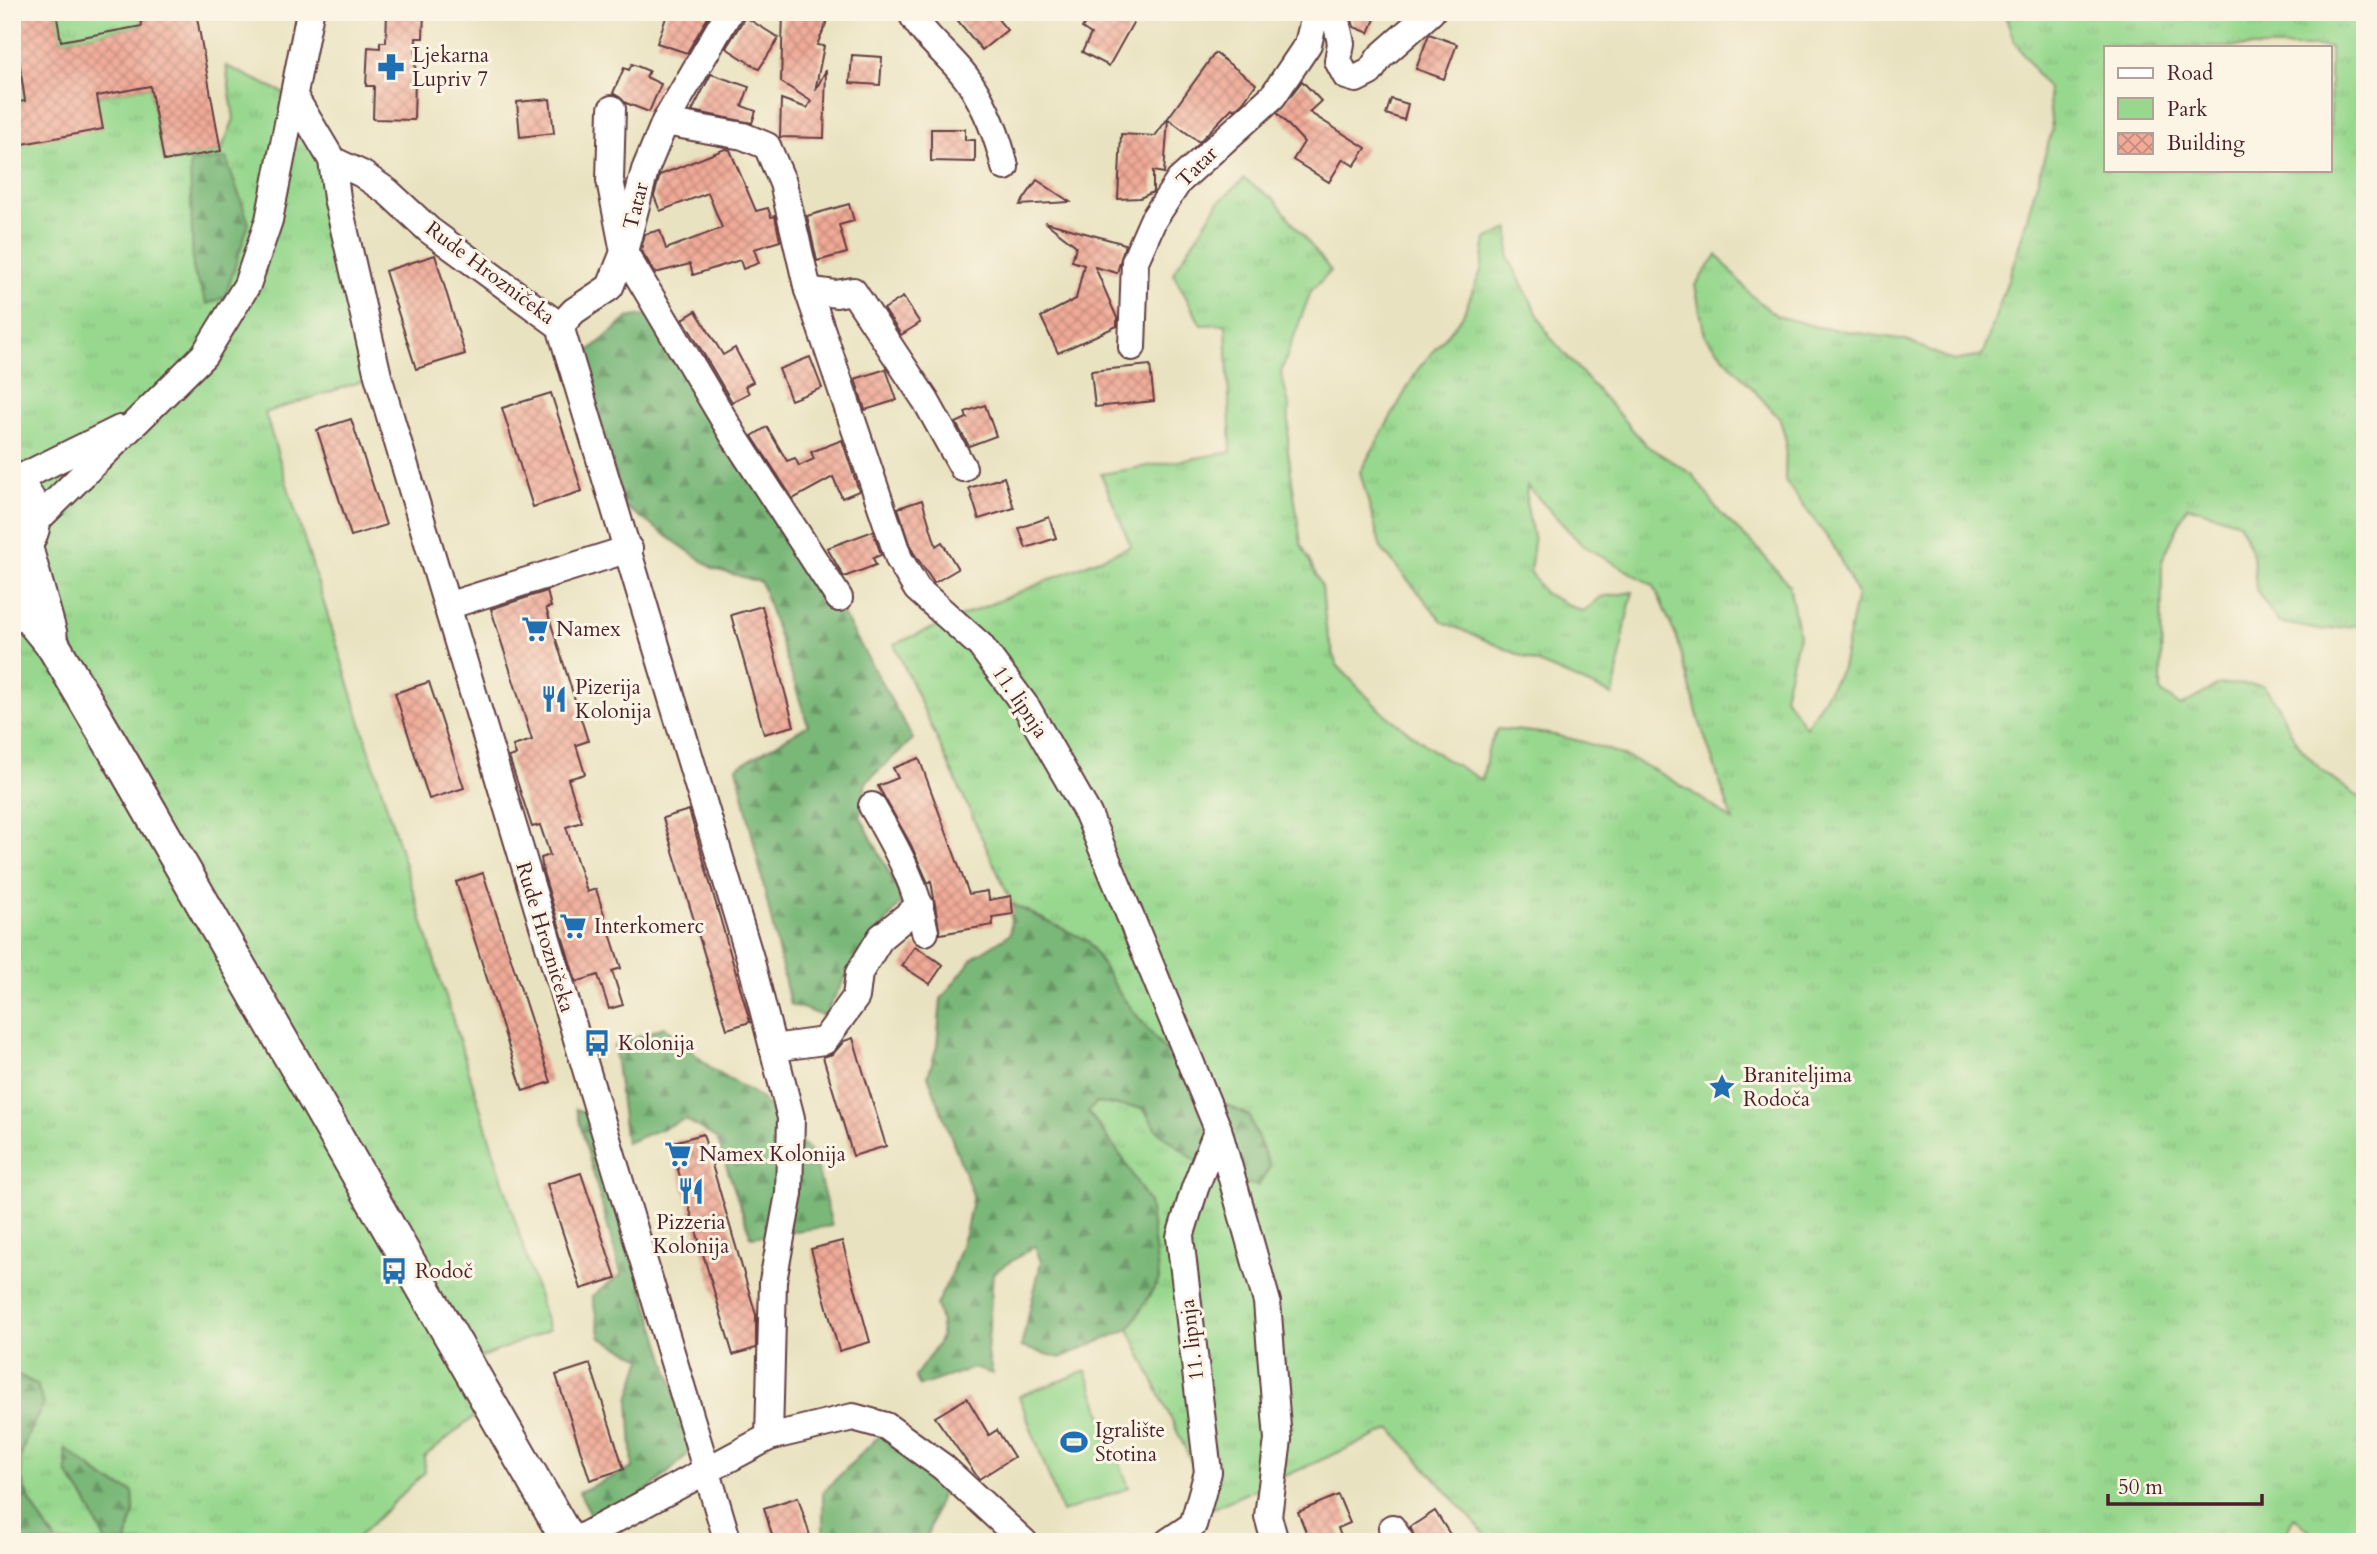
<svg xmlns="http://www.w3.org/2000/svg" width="2377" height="1554" viewBox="0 0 2377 1554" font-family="Cardo,serif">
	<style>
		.grass { fill: url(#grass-tufts); stroke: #717c5c; stroke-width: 2; fill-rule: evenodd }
		.forest { fill: url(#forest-firs); stroke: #626c52; stroke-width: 2 }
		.park { fill: #98d88e; stroke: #717c5c; stroke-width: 2 }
		.building { fill: url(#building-cross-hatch) }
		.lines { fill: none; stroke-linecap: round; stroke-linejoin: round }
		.minor-casing { stroke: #623c41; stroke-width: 30 }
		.major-casing { stroke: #623c41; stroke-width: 37 }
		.minor { stroke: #fff; stroke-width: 26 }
		.major { stroke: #fff; stroke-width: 33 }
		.labels { text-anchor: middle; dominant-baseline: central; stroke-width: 6; stroke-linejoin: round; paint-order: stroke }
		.poi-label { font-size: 21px; fill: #4a1f2b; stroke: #fcf5e5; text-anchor: start }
		.street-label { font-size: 21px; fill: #4a1f2b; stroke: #fcf5e5 }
	</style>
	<defs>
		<pattern id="grass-tufts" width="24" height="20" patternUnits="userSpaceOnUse" patternTransform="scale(1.75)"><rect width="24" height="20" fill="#98d88e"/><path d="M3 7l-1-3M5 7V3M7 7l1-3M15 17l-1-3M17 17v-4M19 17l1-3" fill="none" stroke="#84b97b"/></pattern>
		<pattern id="forest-firs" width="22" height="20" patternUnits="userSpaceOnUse" patternTransform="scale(1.75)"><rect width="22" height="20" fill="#7ab879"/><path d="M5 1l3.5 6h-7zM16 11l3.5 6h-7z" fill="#669563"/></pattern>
		<pattern id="building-cross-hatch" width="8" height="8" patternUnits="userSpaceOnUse" patternTransform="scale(1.75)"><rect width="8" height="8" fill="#f0aa97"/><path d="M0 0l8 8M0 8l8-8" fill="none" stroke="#c48a7b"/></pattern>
	</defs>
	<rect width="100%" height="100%" fill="#fcf5e5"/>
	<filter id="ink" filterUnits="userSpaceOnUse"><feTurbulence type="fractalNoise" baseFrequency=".0143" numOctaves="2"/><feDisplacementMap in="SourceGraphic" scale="14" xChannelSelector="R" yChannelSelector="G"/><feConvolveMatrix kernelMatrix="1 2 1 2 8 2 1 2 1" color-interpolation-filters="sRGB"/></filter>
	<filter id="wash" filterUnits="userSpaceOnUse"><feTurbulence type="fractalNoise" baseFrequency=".00686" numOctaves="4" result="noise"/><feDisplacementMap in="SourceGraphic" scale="28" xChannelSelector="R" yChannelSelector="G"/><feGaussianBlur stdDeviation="1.57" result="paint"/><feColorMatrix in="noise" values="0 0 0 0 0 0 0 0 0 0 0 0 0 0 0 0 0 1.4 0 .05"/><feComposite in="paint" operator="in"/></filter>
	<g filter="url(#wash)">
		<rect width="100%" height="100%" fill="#e9e2c0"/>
		<g class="grass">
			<polygon points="56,12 140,12 142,26 61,41"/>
			<path d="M2004 12H2365V624L2320 630 2278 622 2256 590 2253 555 2239 522 2187 506 2162 561 2161 692 2181 706 2220 684 2263 685C2280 705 2281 714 2293 736 2309 764 2338 783 2365 801V1542H2323L2294 1517 2282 1542H1492L1391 1429 1213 1508 1129 1329 1159 1280 1149 1203 1123 1159 1088 1111 1096 1102 1143 1108 1157 1130 1213 1098 1161 1046 1120 994 1088 942 1012 904 894 644 1131 546 1101 474 1231 452 1226 324 1201 325 1173 273 1219 202 1244 179 1275 200 1331 271 1311 291 1281 372 1289 405 1288 451 1301 544 1322 587 1326 628 1337 665 1381 711 1442 757 1482 780 1489 746 1498 729C1520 731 1542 732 1563 737 1627 750 1682 783 1733 821L1699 720 1678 641 1654 586 1582 545 1527 486 1526 502 1534 542 1530 571 1544 593 1583 612 1601 597 1633 592C1623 626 1621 660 1613 695L1443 622 1381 548 1360 472 1418 369 1462 317 1481 271 1486 239 1509 229V259L1549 336 1647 446 1692 474 1721 514 1757 548 1789 585 1799 636 1784 696 1806 727 1842 668 1857 594 1833 545 1785 481 1786 441 1780 419 1705 336 1695 285 1717 255 1752 296 1777 316 1818 327 1906 340 1953 361 1982 356 2017 253 2052 130 2048 89 2014 41ZM2106 47H2330V170H2106Z"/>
			<polygon points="12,28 20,73 32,100 12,103"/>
			<path d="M226 66 295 98 332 160 378 376 265 413 549 1330 467 1363 490 1404 424 1457 425 1472 353 1542H126L134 1511 133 1492 106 1480 88 1465 67 1473 87 1502 106 1542H56C17 1482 5 1470 44 1403L12 1372V146L97 96 150 86 164 161 221 151 234 119Z"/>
		</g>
		<g class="forest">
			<polygon points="226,158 249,223 225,297 207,304 193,271 190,162"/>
			<polygon points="650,314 847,621 913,739 866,782 860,816 903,900 849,971 824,1016 790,1004 737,767 808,725 761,582 714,569 624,506 582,357 628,318"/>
			<path d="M1012 904 1088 941 1120 994 1161 1046 1213 1098 1249 1116 1270 1167 1258 1186 1216 1177 1157 1130 1143 1108 1096 1103 1088 1112 1123 1159 1149 1203 1159 1280 1129 1329 1060 1358 1021 1347 1041 1262 1035 1246 993 1273 987 1353 993 1374 973 1368 920 1386 915 1377C933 1345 951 1345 936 1305L950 1277 966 1230 973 1195 928 1076 937 1046 941 999 974 957 1010 934Z"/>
			<polygon points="664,1027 713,1070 760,1097 814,1156 832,1226 751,1237 717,1139 685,1119 626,1143 614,1046"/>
			<path d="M576 1109 589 1114 693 1449C662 1479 636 1507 592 1516L579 1492 633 1468 629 1399 642 1358 601 1338 592 1296 621 1275Z"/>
			<path d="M12 1372 36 1384 44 1404C5 1470 17 1482 56 1542H12Z"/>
			<polygon points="880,1435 945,1483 925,1542 829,1542 823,1531 823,1492"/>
			<polygon points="65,1448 106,1480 133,1492 134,1511 126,1542 106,1542 87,1502 67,1473"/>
		</g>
		<polygon class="park" points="1086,1371 1129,1488 1062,1512 1019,1396"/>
		<g id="blocks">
			<g class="building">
				<polygon points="12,12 56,12 61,41 142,26 140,12 196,12 221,151 164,161 150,86 97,96 103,129 12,146 12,103 25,101"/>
				<polygon points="387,12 424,12 423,38 416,38 414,120 373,119 374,86 366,86 368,47 380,48 380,42 386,42"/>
				<polygon points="668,12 700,12 708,17 687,53 657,43"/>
				<polygon points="783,12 831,12 817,45 824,46 815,91 826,70 824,138 780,137 781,99 807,108 811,101 781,82"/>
				<polygon points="968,12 992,12 1007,30 982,50 958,21"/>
				<polygon points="1092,12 1139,12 1109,66 1082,52 1091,34 1082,28"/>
				<polygon points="1350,12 1378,12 1369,33 1354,27"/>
				<polygon points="745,17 779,38 759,69 726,48"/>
				<polygon points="1429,34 1457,44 1444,79 1416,69"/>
				<polygon points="1215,53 1256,84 1243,102 1234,110 1232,108 1199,142 1168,119 1164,173 1153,171 1153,192 1140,198 1118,199 1121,134 1155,136"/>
				<polygon points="852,55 882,57 880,85 850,83"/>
				<polygon points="632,64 649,71 646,77 661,84 649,112 626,103 613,93 624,68 629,70"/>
				<polygon points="711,74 749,87 742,106 756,111 752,123 692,111"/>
				<polygon points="1302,81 1321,101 1309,112 1366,148 1354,166 1343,159 1329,182 1293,160 1304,142 1277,113"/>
				<polygon points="550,99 554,133 520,137 517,102"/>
				<polygon points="1391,99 1408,104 1404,120 1386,114"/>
				<polygon points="931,129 965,129 965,140 975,140 975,162 931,161"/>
				<polygon points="725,149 730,150 756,211 768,208 771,217 775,216 780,241 754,249 759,263 743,269 740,260 693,275 690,264 655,273 641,250 645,234 660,230 666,249 722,228 708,193 660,211 654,196 660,175"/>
				<polygon points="1037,180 1070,202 1020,205"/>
				<polygon points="849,204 854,221 839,225 847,253 817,261 807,216"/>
				<polygon points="1045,222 1125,244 1117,273 1095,267 1117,318 1117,326 1058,353 1041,317 1076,299 1084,265 1072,261 1076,246"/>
				<polygon points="435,255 465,354 416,369 385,271"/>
				<polygon points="903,297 920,323 901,335 884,309"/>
				<polygon points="696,311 723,355 735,348 753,382 745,386 749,393 732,402 683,319"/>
				<polygon points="810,357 822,388 791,400 779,369"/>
				<polygon points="1150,365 1154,401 1095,407 1091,371"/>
				<polygon points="886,369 897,400 865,410 855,379"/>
				<polygon points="551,393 582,491 533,507 502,408"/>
				<polygon points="985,405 996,436 969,446 956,423 967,418 965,412"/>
				<polygon points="351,419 386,525 351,536 317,430"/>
				<polygon points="767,427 787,461 795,458 799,466 814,459 811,452 842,440 859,491 842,498 833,477 793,499 752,436"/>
				<polygon points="1004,477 1014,508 979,519 969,488"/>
				<polygon points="922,500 936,546 942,542 958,569 934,583 913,552 898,508"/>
				<polygon points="1049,517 1056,538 1026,548 1019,528"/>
				<polygon points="873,531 881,555 873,558 876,565 844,577 827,548"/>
				<polygon points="547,591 551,607 546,608 588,741 576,745 585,774 568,779 582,822 566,827 587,892 596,889 621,968 612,971 623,1005 609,1009 598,975 576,982 543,872 541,858 550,855 540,825 532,827 509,757 516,755 513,746 532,740 491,609"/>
				<polygon points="762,606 794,726 764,734 731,615"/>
				<polygon points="429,682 464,788 429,799 395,693"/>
				<polygon points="919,758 969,894 988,891 989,900 1011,896 1013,914 992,917 993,925 940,934 931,881 928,883 911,845 878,786 898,778 893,768"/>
				<polygon points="689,810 750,1022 727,1029 663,818"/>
				<polygon points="483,873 551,1082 523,1091 456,882"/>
				<polygon points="915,946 943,965 930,984 902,966"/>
				<polygon points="853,1038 886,1146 853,1156 823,1057 833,1054 844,1041"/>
				<polygon points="703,1134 756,1315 756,1348 733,1355 670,1143"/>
				<polygon points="581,1173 616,1278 581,1289 547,1184"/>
				<polygon points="842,1241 870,1342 839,1351 811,1249"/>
				<polygon points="590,1364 624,1469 590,1480 556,1375"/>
				<polygon points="967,1398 989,1435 997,1430 1014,1457 979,1479 935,1417"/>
				<polygon points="1338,1495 1350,1523 1338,1528 1343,1542 1310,1542 1298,1512"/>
				<polygon points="798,1497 812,1542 774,1542 764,1508"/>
				<polygon points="1435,1511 1455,1542 1417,1542 1410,1527"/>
			</g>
		</g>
	</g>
	<g filter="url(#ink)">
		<use href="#blocks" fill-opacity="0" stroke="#623c41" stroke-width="2"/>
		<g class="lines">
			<defs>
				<g id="minor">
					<path d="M911 12C925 40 953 57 970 83 987 109 998 137 1005 167"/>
					<polyline points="1334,12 1341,43 1338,61 1346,76 1356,79 1370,72 1380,57 1431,12"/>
					<polyline points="295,98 332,160 337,198 378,376 728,1542"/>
					<polyline points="612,109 610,180 624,252 735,438 839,598"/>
					<polyline points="665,122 743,136 767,146 783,183 808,290 899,559 917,589 980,645 1027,708 1088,814 1218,1129 1267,1302 1278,1440 1268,1516 1275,1542"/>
					<polyline points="332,160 362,174 388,192 429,230 560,326 750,958 791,1118 789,1194 773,1281 769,1437"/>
					<polyline points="808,290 836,294 853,291 926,401 963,468"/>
					<polyline points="560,326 574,311 610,287 624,252 645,170 665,122 729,12"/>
					<polyline points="1132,347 1135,261 1153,220 1179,181 1273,96 1308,44 1316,12"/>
					<polyline points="12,482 120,429"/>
					<polyline points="34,523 204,355 247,285 269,220 310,12"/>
					<polyline points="447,606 629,549"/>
					<path d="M872 806C896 847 917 885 925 932"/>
					<polyline points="773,1048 824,1041 856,997 859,973 881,937 920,905"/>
					<polyline points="1392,1528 1401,1542"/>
					<polyline points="573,1542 769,1437 853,1417 886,1426 943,1467 1024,1542"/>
					<polyline points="1168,1542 1193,1525 1208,1472 1180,1237 1195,1188 1218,1129"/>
				</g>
				<g id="major">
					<path d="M12 482C39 503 42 535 12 556"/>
					<polyline points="25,545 50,634"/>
					<polyline points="12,596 54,647 124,766 569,1542"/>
				</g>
			</defs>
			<use href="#minor" class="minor-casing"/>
			<use href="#major" class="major-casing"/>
			<use href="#minor" class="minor"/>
			<use href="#major" class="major"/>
		</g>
	</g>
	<defs>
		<symbol id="pharmacy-bare" viewBox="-9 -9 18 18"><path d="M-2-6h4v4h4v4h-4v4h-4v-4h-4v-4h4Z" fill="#1f6fb2" stroke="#fcf5e5" stroke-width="2.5" paint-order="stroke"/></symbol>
		<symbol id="supermarket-bare" viewBox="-9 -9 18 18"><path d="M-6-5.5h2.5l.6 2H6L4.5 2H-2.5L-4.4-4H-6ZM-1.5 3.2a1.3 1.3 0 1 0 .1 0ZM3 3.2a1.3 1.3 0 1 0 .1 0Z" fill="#1f6fb2" stroke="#fcf5e5" stroke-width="2.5" paint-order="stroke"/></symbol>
		<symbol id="restaurant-bare" viewBox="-9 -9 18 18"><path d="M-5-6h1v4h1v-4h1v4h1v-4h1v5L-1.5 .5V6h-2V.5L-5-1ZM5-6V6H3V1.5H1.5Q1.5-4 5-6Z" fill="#1f6fb2" stroke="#fcf5e5" stroke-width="2.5" paint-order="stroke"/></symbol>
		<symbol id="bus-bare" viewBox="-9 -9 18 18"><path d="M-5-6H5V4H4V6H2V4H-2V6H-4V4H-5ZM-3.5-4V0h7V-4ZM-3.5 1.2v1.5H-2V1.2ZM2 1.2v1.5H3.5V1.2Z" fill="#1f6fb2" stroke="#fcf5e5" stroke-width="2.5" paint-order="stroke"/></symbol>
		<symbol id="sight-bare" viewBox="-9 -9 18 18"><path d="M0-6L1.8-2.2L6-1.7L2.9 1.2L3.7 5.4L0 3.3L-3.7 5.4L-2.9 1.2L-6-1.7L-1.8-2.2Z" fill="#1f6fb2" stroke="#fcf5e5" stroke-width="2.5" paint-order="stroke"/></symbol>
		<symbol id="stadium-bare" viewBox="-9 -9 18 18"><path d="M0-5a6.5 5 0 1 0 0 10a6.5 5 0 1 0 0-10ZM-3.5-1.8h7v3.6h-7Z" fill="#1f6fb2" stroke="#fcf5e5" stroke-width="2.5" paint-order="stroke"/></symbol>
	</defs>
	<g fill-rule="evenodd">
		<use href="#pharmacy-bare" x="372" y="48" width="38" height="38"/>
		<use href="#supermarket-bare" x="516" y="610" width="38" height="38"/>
		<use href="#restaurant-bare" x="535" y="680" width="38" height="38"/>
		<use href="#supermarket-bare" x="554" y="907" width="38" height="38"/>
		<use href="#bus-bare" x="578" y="1024" width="38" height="38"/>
		<use href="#sight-bare" x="1703" y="1068" width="38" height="38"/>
		<use href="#supermarket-bare" x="659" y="1135" width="38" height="38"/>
		<use href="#restaurant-bare" x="672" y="1172" width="38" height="38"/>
		<use href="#bus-bare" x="375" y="1252" width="38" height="38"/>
		<use href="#stadium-bare" x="1055" y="1423" width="38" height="38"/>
	</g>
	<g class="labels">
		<g class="poi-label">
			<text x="412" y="55">Ljekarna<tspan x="412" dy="24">Lupriv 7</tspan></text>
			<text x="556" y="629">Namex</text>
			<text x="575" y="687">Pizerija<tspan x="575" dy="24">Kolonija</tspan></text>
			<text x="594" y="926">Interkomerc</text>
			<text x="618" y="1043">Kolonija</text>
			<text x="1743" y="1075">Braniteljima<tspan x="1743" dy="24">Rodoča</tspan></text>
			<text x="699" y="1154">Namex Kolonija</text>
			<text x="691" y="1222" text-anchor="middle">Pizzeria<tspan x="691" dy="24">Kolonija</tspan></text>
			<text x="415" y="1271">Rodoč</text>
			<text x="1095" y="1430">Igralište<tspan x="1095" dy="24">Stotina</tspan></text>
		</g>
		<g class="street-label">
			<text transform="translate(1197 167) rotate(-45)">Tatar</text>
			<text transform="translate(636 206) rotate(-76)">Tatar</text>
			<text transform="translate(490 273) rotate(37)">Rude Hrozničeka</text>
			<text transform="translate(1020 702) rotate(56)">11. lipnja</text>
			<text transform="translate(545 937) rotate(73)">Rude Hrozničeka</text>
			<text transform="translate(1192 1340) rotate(-97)">11. lipnja</text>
		</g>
	</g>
	<rect width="2377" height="1554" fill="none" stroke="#fcf5e5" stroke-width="42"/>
	<rect x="2104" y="46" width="228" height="126" fill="#fcf5e5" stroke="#b59f9b" stroke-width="2"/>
	<rect x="2118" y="68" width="35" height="10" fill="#ffffff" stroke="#b59f9b" stroke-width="2"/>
	<text x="2167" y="80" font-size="21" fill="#4a1f2b">Road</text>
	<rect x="2118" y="98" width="35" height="21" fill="#98d88e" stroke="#b59f9b" stroke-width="2"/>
	<text x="2167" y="116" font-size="21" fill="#4a1f2b">Park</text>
	<rect x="2118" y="133" width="35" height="21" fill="url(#building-cross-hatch)" stroke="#b59f9b" stroke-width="2"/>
	<text x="2167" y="150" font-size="21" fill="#4a1f2b">Building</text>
	<path d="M2108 1494v10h154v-10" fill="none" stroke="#4a1f2b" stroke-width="3.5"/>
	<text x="2118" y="1494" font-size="21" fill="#4a1f2b" stroke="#fcf5e5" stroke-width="5" paint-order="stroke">50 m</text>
</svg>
